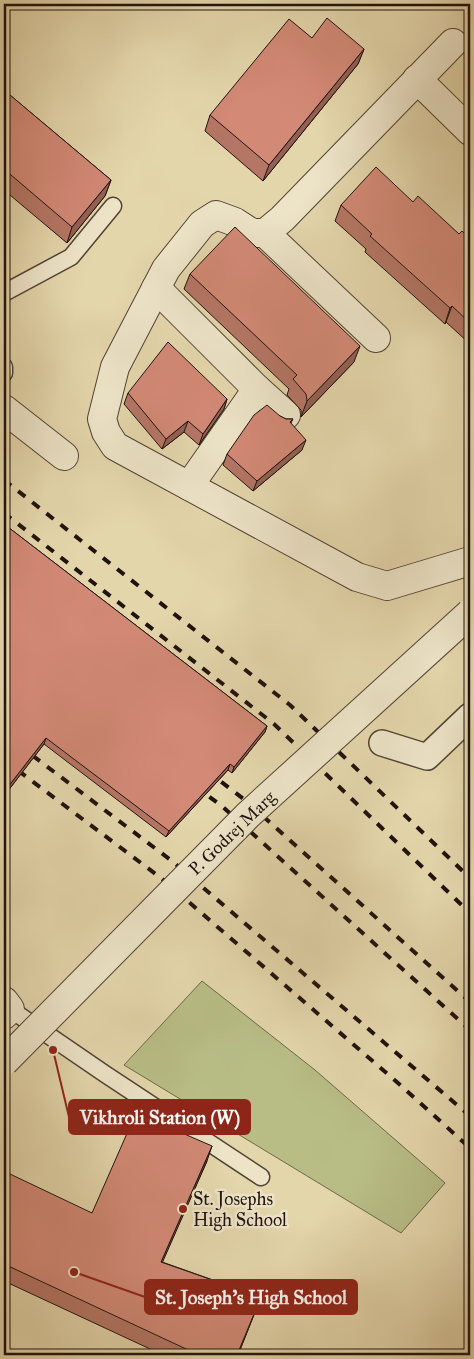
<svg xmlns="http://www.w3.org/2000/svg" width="474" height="1359" viewBox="0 0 474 1359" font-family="'IM FELL Great Primer',serif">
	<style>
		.green { fill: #b8bd86; stroke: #6c684a }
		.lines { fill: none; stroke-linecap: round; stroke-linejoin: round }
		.service-casing { stroke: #514334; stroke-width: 19 }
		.pedestrian-casing { stroke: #514334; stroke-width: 28 }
		.minor-casing { stroke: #514334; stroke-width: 30 }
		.service { stroke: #ede4c8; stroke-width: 16 }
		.pedestrian { stroke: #ede4c8; stroke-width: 25 }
		.minor { stroke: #ede4c8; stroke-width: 28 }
		.rail { stroke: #20120d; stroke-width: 4; stroke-dasharray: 9 9; stroke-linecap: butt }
		.tertiary-bridge-casing { stroke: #514334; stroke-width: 30; stroke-linecap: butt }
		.tertiary-bridge { stroke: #ede4c8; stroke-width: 28 }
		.wall { fill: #b57665; stroke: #20120d }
		.shaded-wall { fill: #936053; stroke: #20120d }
		.building { fill: #d28976; stroke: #20120d }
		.poi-dot { fill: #8f2418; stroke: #ede4c8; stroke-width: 2 }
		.labels { text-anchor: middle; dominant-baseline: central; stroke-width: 5; stroke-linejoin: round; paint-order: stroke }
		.street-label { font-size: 18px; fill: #20120d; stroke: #ede4c8 }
		.poi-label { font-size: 18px; fill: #20120d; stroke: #ede4c8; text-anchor: start }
		.leader { fill: none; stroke: #8f2418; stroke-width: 2 }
		.callout-dot { fill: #8f2418; stroke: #ede4c8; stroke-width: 2 }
		.callout { fill: #8f2418; stroke: #8f2418; stroke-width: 2 }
		.callout-label { font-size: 19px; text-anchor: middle; font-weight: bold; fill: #fff }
	</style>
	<rect width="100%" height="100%" fill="#e4d6ab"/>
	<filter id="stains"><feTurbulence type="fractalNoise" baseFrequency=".004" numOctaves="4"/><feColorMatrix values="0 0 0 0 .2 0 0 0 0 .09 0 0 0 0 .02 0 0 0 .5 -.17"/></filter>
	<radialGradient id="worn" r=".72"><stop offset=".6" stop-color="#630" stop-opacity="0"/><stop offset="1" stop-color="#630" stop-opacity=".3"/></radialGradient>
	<polygon class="green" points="202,981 315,1070 445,1183 401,1233 124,1065"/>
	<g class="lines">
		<defs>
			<g id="service">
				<polyline points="4,293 71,257 113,206"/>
				<polyline points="4,367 4,373"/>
				<polyline points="10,1009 105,1074 261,1177"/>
			</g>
			<polyline id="pedestrian" points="382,743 427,757 470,716"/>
			<g id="minor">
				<polyline points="453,43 282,219 265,233 252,233 235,222 216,215 202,224 166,269 115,367 102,419 106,432 115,446 357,577 387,586 470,561"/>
				<polyline points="417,79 470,131"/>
				<polyline points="265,233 376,338"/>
				<polyline points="156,288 257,389 189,486"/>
				<polyline points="257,389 286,415"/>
				<polyline points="4,409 64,456"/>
				<polyline points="4,1001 10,1009 4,1015"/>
			</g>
		</defs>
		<use href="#service" class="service-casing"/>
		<use href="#pedestrian" class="pedestrian-casing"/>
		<use href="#minor" class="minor-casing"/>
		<use href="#service" class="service"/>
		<use href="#pedestrian" class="pedestrian"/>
		<use href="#minor" class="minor"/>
		<g class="rail">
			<polyline points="4,480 290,705 470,878"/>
			<polyline points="4,513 274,724 470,913"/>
			<polyline points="4,734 172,861 470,1116"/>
			<polyline points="4,760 161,878 398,1083 470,1148"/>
			<polyline points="207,771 245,800 470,1002"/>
			<polyline points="195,786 223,807 470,1030"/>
		</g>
		<defs>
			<polyline id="tertiary-bridge" points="4,1062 248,815 470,613"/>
		</defs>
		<use href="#tertiary-bridge" class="tertiary-bridge-casing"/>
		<use href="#tertiary-bridge" class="tertiary-bridge"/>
	</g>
	<g class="wall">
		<polygon points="312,38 364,49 358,64 263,181 205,131 210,115"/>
		<polygon points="4,90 111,180 105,196 67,243 4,190"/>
		<polygon points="413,202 459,234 470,239 470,344 446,322 445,324 365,252 366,249 335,221 341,205"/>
		<polygon points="190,274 354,362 301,417 301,410 287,395 289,389 184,289"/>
		<polygon points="128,393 227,399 224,409 199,445 184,432 162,449 124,404"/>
		<polygon points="280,416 286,419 293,419 291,423 302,450 253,491 223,465 227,454"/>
		<polygon points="4,524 267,726 265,732 232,773 228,770 166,837 44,744 4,796"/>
		<polygon points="207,1161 162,1262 261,1297 238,1355 163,1355 4,1281 4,1188 92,1213"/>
	</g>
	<g class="shaded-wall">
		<polygon points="364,49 358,64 263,181 269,165"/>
		<polygon points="111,180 105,196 67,243 72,227"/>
		<polygon points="452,306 446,322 445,324 450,308"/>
		<polygon points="360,346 354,362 301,417 307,401"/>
		<polygon points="227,399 224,409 199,445 203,434"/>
		<polygon points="188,421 184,432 162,449 166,439"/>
		<polygon points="306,440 302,450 253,491 257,481"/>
		<polygon points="267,726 265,732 232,773 234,767"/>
		<polygon points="46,738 44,744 4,796 4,792"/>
		<polygon points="230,764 228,770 166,837 169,831"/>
		<polygon points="212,1146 207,1161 156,1277 161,1262"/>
		<polygon points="261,1297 238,1355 237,1355"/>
	</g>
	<g class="building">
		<polygon points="327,18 364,49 269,165 210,115 289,19 312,38"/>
		<polygon points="4,90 111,180 72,227 4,169"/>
		<polygon points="376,167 413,202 418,196 459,234 462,231 470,239 470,323 452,306 450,308 370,236 372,234 341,205"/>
		<polygon points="235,227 360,346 307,401 306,394 293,379 297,375 190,274"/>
		<polygon points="168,342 227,399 203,434 188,421 166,439 128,393"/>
		<polygon points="267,405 280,416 286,419 293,419 290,422 306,440 257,481 227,454 254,415"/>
		<polygon points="4,524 267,726 234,767 230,764 169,831 46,738 4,792"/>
		<polygon points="136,1113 212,1146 161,1262 261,1297 237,1355 199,1355 4,1264 4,1188 10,1174 92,1213"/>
	</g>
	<circle class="poi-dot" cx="183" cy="1209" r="5"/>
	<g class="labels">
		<g class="street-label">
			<text transform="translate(232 833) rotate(-44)">P. Godrej Marg</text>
		</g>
		<g class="poi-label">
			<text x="193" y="1199">St. Josephs<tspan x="193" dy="21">High School</tspan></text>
		</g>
	</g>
	<path class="leader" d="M53 1050L69 1117M74 1272L145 1297"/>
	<g class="callout-dot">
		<circle cx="53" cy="1050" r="5"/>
		<circle cx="74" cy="1272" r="5"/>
	</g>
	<g class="callout">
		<rect x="69" y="1100" width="181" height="34" rx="5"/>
		<rect x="145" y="1280" width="212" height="34" rx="5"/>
	</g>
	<g class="callout-label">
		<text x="160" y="1124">Vikhroli Station (W)</text>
		<text x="251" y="1304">St. Joseph's High School</text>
	</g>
	<rect width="474" height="1359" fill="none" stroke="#e4d6ab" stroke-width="20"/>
	<rect x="5" y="5" width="464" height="1349" fill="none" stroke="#20120d" stroke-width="2.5"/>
	<rect x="10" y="10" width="454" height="1339" fill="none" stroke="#20120d"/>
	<rect width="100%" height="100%" filter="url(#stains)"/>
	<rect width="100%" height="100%" fill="url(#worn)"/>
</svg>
